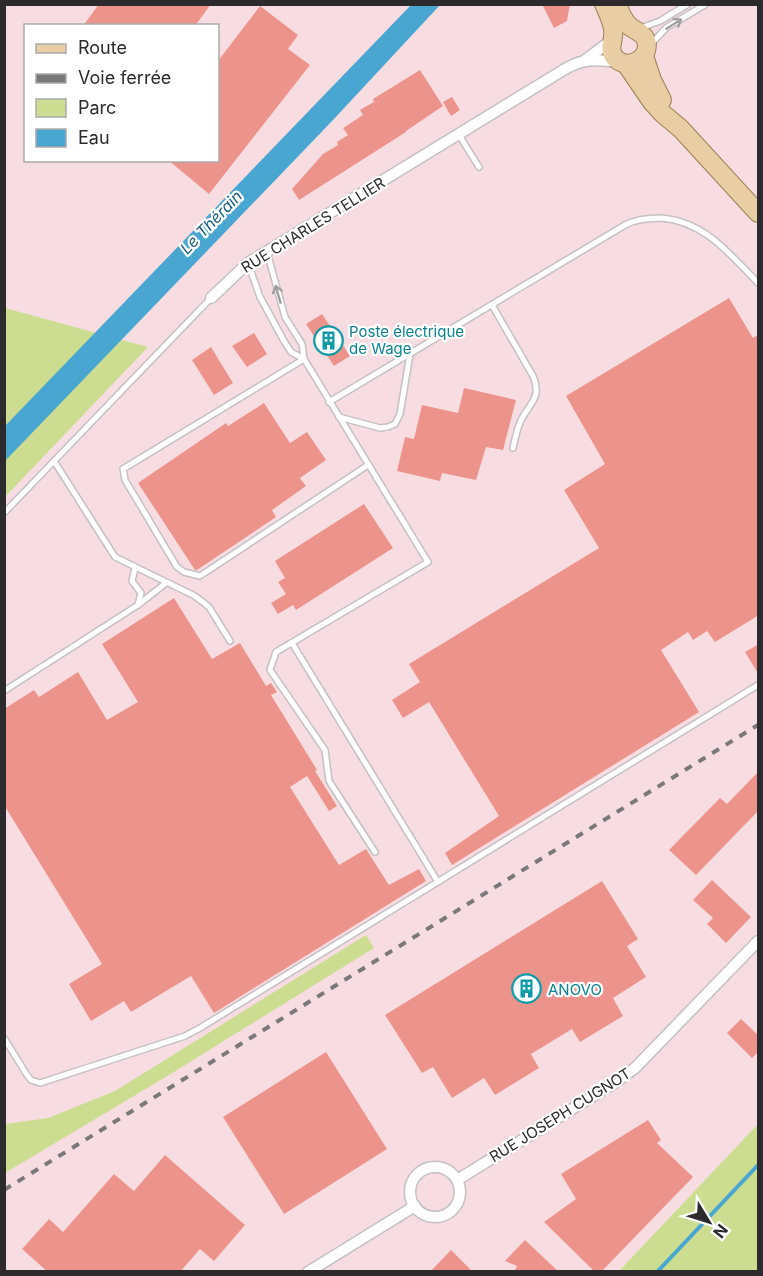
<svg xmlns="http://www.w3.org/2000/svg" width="763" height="1276" viewBox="0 0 763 1276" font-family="Inter,sans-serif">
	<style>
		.industrial { fill: #f7dde2; fill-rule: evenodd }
		.green { fill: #ccdd91 }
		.water { fill: #48a6d1 }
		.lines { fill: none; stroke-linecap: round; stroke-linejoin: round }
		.stream { stroke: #48a6d1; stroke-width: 4 }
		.building { fill: #ec948b }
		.service-casing { stroke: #c4c0c4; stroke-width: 8 }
		.minor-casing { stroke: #c4c0c4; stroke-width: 13 }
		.primary-casing { stroke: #9d7e54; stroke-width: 20 }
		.service { stroke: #fff; stroke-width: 5 }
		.minor { stroke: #fff; stroke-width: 10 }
		.primary { stroke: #e9cda5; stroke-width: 18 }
		.rail { stroke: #7b787b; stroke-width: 4; stroke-dasharray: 8 8; stroke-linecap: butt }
		.oneway { stroke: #a09fa0 }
		.labels { text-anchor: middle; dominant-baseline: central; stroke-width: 4.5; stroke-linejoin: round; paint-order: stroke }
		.street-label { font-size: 15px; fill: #2c2a2c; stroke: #fff }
		.culture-label { font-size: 15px; fill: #0d838f; stroke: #fff; text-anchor: start }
		.water-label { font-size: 16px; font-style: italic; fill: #185f7d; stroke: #fff }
	</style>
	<rect width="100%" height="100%" fill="#f1edf1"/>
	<path class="industrial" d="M5 5H758V1124L619 1271 5 1272ZM26 26H218V160H26Z"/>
	<g class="green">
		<polygon points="5,308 148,347 5,497"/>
		<polygon points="366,935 374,948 169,1075 5,1173 5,1124 48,1118 115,1091"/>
		<polygon points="758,1124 758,1271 619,1271"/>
	</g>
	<polygon class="water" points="411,5 440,5 333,120 5,461 5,426"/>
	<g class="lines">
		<polyline class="stream" points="657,1272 758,1165"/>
	</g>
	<g class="building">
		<polygon points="99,4 211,4 195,26 83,26"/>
		<polygon points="542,4 570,4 567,21 554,28"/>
		<polygon points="260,6 298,35 288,49 310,65 209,194 168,160 218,160 218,61"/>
		<polygon points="420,70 443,106 406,131 406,132 299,200 292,189 323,154 338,145 337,142 348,135 343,128 363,115 360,110 374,102 373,99"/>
		<polygon points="452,97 460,110 451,116 443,102"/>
		<polygon points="729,298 753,338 759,334 759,615 715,642 707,631 693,640 688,632 661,650 699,712 452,865 445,853 499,816 429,702 403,718 392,700 420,682 409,664 599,548 564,490 605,464 566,396"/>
		<polygon points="322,314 350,356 334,366 306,324"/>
		<polygon points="254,333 267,354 247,367 232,346"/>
		<polygon points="211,347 233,383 214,395 192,360"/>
		<polygon points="464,388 516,400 503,450 486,447 476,480 442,473 440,481 397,471 405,437 414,439 422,405 458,413"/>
		<polygon points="264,403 290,443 307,432 326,460 300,478 306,486 272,510 276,517 197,570 195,570 138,483 226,423 228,426"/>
		<polygon points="364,504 393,548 296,610 293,605 278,614 271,603 286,594 278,582 285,578 275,561"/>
		<polygon points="174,598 212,659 240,643 266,686 271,683 277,692 271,695 317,770 315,771 337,806 329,811 307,776 290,787 339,865 366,849 389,885 419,869 426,881 214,1013 191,976 131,1012 124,1001 91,1021 69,984 102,964 4,805 4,709 34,690 39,697 78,672 107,720 138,702 102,644"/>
		<polygon points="759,644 759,675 745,652"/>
		<polygon points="759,771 759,810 696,875 669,850 720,798 727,804"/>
		<polygon points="712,880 751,917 726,943 707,924 713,918 693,900"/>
		<polygon points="602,881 638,939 627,946 646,977 613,998 623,1016 580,1042 572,1029 531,1054 539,1068 495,1095 484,1078 452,1098 433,1067 422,1073 385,1015"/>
		<polygon points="741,1019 759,1036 759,1051 752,1058 727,1033"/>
		<polygon points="326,1052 387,1149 284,1214 223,1117"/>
		<polygon points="648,1120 661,1140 657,1143 693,1177 601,1272 595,1272 544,1222 576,1199 561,1174"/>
		<polygon points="165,1155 245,1225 214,1261 200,1249 180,1272 48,1272 22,1249 49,1219 63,1232 114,1174 134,1191"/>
		<polygon points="525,1240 559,1272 520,1272 515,1270 517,1266 505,1261"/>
		<polygon points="451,1250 473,1272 430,1272"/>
	</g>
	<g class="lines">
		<defs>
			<g id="service">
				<polyline points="641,28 660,21 688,4"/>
				<polyline points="651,44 666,28 706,4"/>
				<polyline points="459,135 479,167"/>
				<polyline points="267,252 285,317 302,344 304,359 428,562 276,652 270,670 325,750 329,781 375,852"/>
				<polyline points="248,263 260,297 284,341 291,352 304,359"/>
				<path d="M492 305 533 376C542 398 530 403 521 420 517 429 515 439 513 448"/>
				<polyline points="304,359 123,469 125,480 177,567 184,572 200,576 368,465"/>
				<path d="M329 402 625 225C636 219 648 218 661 218 704 221 730 254 758 283"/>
				<polyline points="339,417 380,428 388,427 395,424 400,414 410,354"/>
				<polyline points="54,461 115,557 195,596 209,607 230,641"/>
				<polyline points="4,513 211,298"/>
				<polyline points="135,568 132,581 141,593 138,605"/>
				<polyline points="292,643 438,882"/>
				<polyline points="4,691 138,605 166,583"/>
				<polyline points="4,1038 27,1075 31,1080 40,1083 185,1036 200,1028 758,685"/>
			</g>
			<g id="minor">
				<polyline points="584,61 612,40"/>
				<path d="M211 298 248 263 565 69C586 57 597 60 620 62"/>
				<circle cx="435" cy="1192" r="25"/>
				<polyline points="457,1180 616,1082 635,1068 758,941"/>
				<polyline points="308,1272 415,1206"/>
			</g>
			<g id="primary">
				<path d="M604 4C608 13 615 27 613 36 613 43 609 47 613 55 624 73 652 60 646 40 643 33 638 32 632 28 625 24 620 12 617 4"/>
				<polyline points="644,56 652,80 662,100"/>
				<polyline points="626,64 652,102 662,113 681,129 758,213"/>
			</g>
		</defs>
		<use href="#service" class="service-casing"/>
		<use href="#minor" class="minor-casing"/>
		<use href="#primary" class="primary-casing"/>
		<use href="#service" class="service"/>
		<use href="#minor" class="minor"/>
		<use href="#primary" class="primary"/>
		<polyline class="rail" points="4,1190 758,725"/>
	</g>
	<defs><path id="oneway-shaft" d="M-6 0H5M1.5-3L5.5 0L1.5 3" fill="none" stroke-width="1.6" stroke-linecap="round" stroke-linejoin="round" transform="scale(1.5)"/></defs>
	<g class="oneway">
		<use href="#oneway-shaft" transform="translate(674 24) rotate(-32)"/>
		<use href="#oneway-shaft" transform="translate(278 294) rotate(-106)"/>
	</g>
	<defs>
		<symbol id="building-ring" viewBox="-11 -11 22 22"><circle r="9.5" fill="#fff" stroke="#0f9aa8" stroke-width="1.5"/><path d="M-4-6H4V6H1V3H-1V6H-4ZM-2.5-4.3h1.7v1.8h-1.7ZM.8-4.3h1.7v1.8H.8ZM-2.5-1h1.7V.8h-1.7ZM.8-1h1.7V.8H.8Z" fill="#0f9aa8"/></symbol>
	</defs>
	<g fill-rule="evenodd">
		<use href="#building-ring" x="312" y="324" width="33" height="33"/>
		<use href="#building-ring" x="510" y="972" width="33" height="33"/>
	</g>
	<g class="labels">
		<g class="street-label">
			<text transform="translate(313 225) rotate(-32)">RUE CHARLES TELLIER</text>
			<text transform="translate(560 1115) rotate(-32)">RUE JOSEPH CUGNOT</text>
		</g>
		<g class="culture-label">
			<text x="349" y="331">Poste électrique<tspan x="349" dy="17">de Wage</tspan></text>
			<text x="548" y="989">ANOVO</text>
		</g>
		<g class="water-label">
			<text transform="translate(211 222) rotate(-46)">Le Thérain</text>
		</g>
	</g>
	<rect width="763" height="1276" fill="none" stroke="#2c2a2c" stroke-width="12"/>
	<rect x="24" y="24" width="195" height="138" fill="#ffffff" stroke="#abaaab" stroke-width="1.5"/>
	<rect x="36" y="44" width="30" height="9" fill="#e9cda5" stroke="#abaaab" stroke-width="1.5"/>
	<text x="78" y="54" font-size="18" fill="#2c2a2c">Route</text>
	<rect x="36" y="74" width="30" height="9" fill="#7b787b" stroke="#abaaab" stroke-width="1.5"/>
	<text x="78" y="84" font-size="18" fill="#2c2a2c">Voie ferrée</text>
	<rect x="36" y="99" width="30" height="18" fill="#ccdd91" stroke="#abaaab" stroke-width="1.5"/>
	<text x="78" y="114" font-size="18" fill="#2c2a2c">Parc</text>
	<rect x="36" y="129" width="30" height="18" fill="#48a6d1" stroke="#abaaab" stroke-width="1.5"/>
	<text x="78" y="144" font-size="18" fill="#2c2a2c">Eau</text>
	<g transform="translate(709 1222) rotate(128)" stroke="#ffffff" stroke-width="4.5" paint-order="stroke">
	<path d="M0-4.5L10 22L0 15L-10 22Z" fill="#2c2a2c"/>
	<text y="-9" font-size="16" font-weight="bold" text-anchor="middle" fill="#2c2a2c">N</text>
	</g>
</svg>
